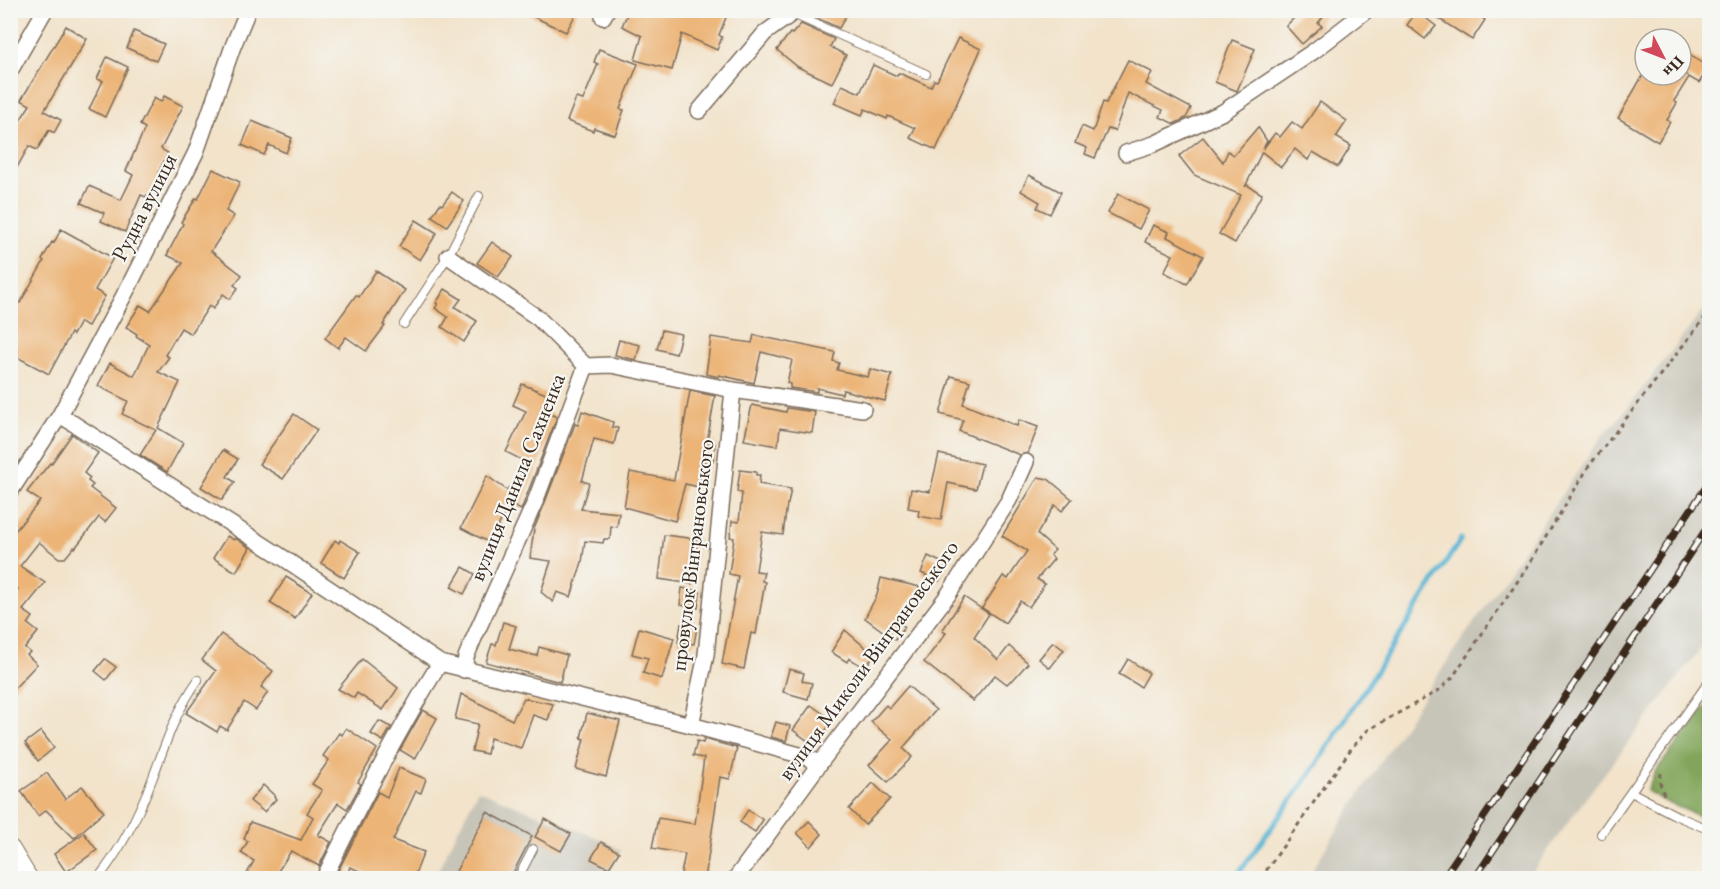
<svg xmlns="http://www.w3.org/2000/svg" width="1720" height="889" viewBox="0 0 1720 889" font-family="'EB Garamond',serif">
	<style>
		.industrial { fill: #c7c4b8 }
		.forest { fill: #81a55a; stroke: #5e683c; stroke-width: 1.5 }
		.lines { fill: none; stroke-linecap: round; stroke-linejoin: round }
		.stream { stroke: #55b3d3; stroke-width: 5 }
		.building { fill: #ecb476 }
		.service-casing { stroke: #7b6b5a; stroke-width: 10 }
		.minor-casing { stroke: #7b6b5a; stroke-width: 18 }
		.tertiary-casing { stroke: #7b6b5a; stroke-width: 22 }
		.path { stroke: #7b6b5a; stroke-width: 3; stroke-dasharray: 4.5 4.5; stroke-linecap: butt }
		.service { stroke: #fff; stroke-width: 8 }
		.minor { stroke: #fff; stroke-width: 15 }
		.tertiary { stroke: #fff; stroke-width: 20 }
		.rail-casing { stroke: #3b2a1e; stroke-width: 7 }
		.rail { stroke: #f6f6f2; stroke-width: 4.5; stroke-dasharray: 14; stroke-linecap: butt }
		.labels { text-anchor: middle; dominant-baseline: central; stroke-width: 4.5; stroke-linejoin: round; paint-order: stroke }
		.street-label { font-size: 22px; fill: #3b2a1e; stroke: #f6f6f2 }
	</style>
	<rect width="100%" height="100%" fill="#f6f6f2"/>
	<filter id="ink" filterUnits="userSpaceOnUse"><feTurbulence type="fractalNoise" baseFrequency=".0167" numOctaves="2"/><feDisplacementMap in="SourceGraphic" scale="12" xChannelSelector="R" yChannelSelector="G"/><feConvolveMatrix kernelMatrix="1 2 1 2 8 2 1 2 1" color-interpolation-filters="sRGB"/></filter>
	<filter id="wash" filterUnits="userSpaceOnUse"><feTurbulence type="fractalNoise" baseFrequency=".008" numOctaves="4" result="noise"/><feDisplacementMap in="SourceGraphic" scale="24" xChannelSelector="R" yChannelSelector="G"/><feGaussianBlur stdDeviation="1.35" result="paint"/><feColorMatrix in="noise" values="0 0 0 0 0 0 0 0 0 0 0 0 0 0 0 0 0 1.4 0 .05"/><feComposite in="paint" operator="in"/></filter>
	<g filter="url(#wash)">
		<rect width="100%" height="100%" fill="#f2e3ca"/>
		<g class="industrial">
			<polygon points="1709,303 1710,635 1695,656 1585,799 1528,878 1307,878 1354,803 1431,685 1602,436 1617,421"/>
			<polygon points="478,790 602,840 621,850 605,878 434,878"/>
		</g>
		<polygon class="forest" points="1709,703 1709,820 1666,802 1647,791 1655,772"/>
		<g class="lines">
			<polyline class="stream" points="1235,878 1313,770 1461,539"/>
		</g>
		<g id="blocks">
			<g class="building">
				<polygon points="519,10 578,10 566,32"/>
				<polygon points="629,10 729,10 719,35 722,37 717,50 682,34 672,70 635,60 642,36 622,26"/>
				<polygon points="814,10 849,10 839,28 810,15"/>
				<polygon points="1302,10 1328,10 1318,23 1322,26 1302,44 1286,26"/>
				<polygon points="1425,10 1471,10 1485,20 1472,40"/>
				<polygon points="1417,11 1436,26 1425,39 1407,25"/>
				<polygon points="801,24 834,39 830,47 846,55 832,83 798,67 777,50 790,33 792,34"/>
				<polygon points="66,26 87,39 44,111 61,120 54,133 49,130 37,150 29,146 10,180 10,136 30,105 21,100"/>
				<polygon points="134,31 164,44 156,61 127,48"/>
				<polygon points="958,38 981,49 936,150 910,138 915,128 888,116 887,119 865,109 862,115 834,103 842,85 860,93 873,65 897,76 899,73 931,87 934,80 937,81"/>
				<polygon points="1232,40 1255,49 1237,91 1215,82"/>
				<polygon points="599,49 638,64 620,109 624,110 615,135 594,128 593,131 567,121 576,98 583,100 598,64 594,62"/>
				<polygon points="1681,50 1709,67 1699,83 1689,77 1674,101 1677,103 1667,120 1670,122 1658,142 1618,118 1643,75 1686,75 1681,72"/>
				<polygon points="107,57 128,67 105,117 89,109 103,81 97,79"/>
				<polygon points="1128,60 1152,72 1146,84 1191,108 1186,118 1174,124 1160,117 1163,110 1128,93 1115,131 1108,129 1095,158 1085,154 1087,148 1075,143 1082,126 1093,131 1103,102 1106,103"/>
				<polygon points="164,96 183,106 161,149 168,153 158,173 167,178 157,199 147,195 146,197 141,195 125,232 101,221 104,213 81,203 89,186 121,200 133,175 126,171 145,128 140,125 154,98 161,102"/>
				<polygon points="1320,102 1347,121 1336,137 1351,146 1338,167 1313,152 1308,160 1295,149 1281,167 1262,152 1245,187 1247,185 1262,194 1235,243 1219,234 1241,195 1194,175 1179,156 1203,137 1223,162 1228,151 1234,155 1258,127 1267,141 1263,149 1275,133 1280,137 1292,122 1302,129"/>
				<polygon points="252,121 292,138 286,153 269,145 264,155 242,145"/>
				<polygon points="213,169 240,182 226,211 234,216 211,251 242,275 234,285 238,288 230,299 223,294 213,309 209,306 191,334 181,328 165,355 169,357 158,372 180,382 158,428 183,443 167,472 140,455 156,430 122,414 128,401 98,386 110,363 134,376 149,344 136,336 137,334 126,327 140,305 150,311 183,263 167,255 183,224 181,222 196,198 198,199"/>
				<polygon points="1029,175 1061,192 1050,214 1037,208 1040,202 1021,191"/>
				<polygon points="452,192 464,201 447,226 432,216 440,204 442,205"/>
				<polygon points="1118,194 1149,210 1139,229 1108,213"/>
				<polygon points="416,220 437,233 420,260 399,246"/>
				<polygon points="1153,225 1169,232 1167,237 1203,256 1187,284 1164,272 1173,255 1145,242"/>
				<polygon points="61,229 113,258 95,290 105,296 88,326 80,322 73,335 71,333 49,374 15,356 18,351 10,348 10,308 15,300 20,303 44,261 42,260 52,242 54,243"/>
				<polygon points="492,242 513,257 498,277 477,263"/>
				<polygon points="376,271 405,290 383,325 385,326 366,351 346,337 338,348 325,338 356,295 359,297"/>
				<polygon points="445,289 461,299 455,307 477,321 464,342 442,327 448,317 435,308 438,304 436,303"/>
				<polygon points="662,330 681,334 676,354 657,349"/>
				<polygon points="754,335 835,352 833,361 839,363 837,370 868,377 870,369 892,375 885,401 843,390 842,394 817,388 817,392 790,388 790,384 787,383 792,360 761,352 754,383 719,375 719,377 706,374 711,337 752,343"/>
				<polygon points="619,340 640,345 636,360 615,355"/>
				<polygon points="951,376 970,381 963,404 1017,426 1019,420 1038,427 1028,453 1020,455 959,431 963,420 940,414"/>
				<polygon points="522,384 548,395 541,410 557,417 521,510 509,504 490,543 461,528 487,476 507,490 509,487 514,490 528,463 506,452 526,411 513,405"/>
				<polygon points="690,391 715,396 707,442 715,443 713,461 704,460 699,487 685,484 675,521 624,507 630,472 674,480"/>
				<polygon points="752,405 786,412 787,408 815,412 812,433 780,428 778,446 744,440"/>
				<polygon points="582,411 613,422 612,427 618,428 614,444 594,439 582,481 589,483 581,509 619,513 617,527 611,526 610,539 604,539 603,543 585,541 582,562 571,597 557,592 553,602 541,592 551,561 530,558 534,529 544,505 575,424 578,425"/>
				<polygon points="294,414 317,430 283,479 259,464"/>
				<polygon points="72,434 98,453 84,473 90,478 88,481 93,485 90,488 116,508 105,522 99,517 75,548 74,547 65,558 59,558 39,542 20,566 45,583 23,610 33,617 28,624 38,632 25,648 30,652 27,655 37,664 10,693 10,635 12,636 18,629 12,625 10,627 10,598 18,589 10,584 10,537 40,501 27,492 50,463 51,464"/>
				<polygon points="223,450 238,459 227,477 235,482 222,500 201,487"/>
				<polygon points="939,454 982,464 976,489 948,483 941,520 918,516 919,510 908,508 911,489 930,492"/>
				<polygon points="740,470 756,472 756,475 760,475 759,484 791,489 788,504 787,504 783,535 762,532 756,571 764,572 762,581 765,582 756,634 751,633 744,669 722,664 738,576 729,574 734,538 730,537 732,521 739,522 742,493 737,492"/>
				<polygon points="1038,477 1048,479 1072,499 1062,511 1055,505 1037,534 1055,550 1050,555 1054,559 1037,579 1045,584 1029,607 1020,601 1005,623 982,608 1003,576 1008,579 1027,551 1002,536"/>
				<polygon points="664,535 697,539 692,584 659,579"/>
				<polygon points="227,536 234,540 235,538 250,548 236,572 213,558"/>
				<polygon points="335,540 339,543 340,540 360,552 344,578 321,563"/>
				<polygon points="928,556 947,565 939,581 921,573"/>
				<polygon points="463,567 475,574 464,594 451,587"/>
				<polygon points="286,577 312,593 295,619 270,603"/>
				<polygon points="881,578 920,587 896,620 905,627 895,640 865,618 877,595"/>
				<polygon points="682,588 700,591 698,608 680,605"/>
				<polygon points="964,597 989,614 974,637 998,660 1009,646 1028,663 1012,681 1011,680 1007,684 995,675 973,701 924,662 946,633 942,631"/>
				<polygon points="503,622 516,626 509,649 537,656 539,647 567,655 560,682 486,662 492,644 496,645"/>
				<polygon points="681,624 697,627 694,644 678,642"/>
				<polygon points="639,628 674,638 662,679 643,673 648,658 632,654"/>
				<polygon points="845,630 874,655 865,668 849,658 847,662 831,652"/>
				<polygon points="221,634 273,671 261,687 268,692 256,710 244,702 227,730 220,726 217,732 186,713 216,671 202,660"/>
				<polygon points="1053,642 1064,650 1050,668 1039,659"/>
				<polygon points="105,659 116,667 106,680 95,671"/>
				<polygon points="362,659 398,688 383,710 357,693 354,698 338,689"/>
				<polygon points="1128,659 1149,673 1141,687 1119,674"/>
				<polygon points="789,669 804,673 802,681 812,683 808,699 783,692"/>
				<polygon points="908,686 936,710 903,748 912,757 888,782 869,765 892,740 871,722 886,705 889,708"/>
				<polygon points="461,694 512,720 524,698 553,704 548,720 533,715 521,748 490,738 487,754 472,751 478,724 455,719"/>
				<polygon points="811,705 825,715 823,717 831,723 815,746 793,730"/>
				<polygon points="423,710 437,718 415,759 400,750"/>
				<polygon points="587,713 620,721 606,777 576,769 584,739 581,738"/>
				<polygon points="379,721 391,727 383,741 371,734"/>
				<polygon points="776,722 790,726 786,741 771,737"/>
				<polygon points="346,728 377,749 358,782 361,784 347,809 338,803 318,835 331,842 319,866 291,851 273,879 244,879 254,861 241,853 248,841 244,839 250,822 301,840 313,817 307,813 322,790 312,784 329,760 323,756 339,733 342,735"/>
				<polygon points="41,731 54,748 38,761 25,743"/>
				<polygon points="704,739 737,748 730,779 720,777 705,879 680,879 685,854 652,848 658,818 695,824 704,758 693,756 697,741 703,743"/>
				<polygon points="399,768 426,779 421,793 416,791 393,840 424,852 413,879 378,879 350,867 345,879 336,875 378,792 387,797"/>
				<polygon points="47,773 65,799 82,786 104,812 74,838 46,810 38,816 21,791"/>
				<polygon points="873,783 890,799 865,825 849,809"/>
				<polygon points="263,785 275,796 274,797 276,799 264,812 250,801"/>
				<polygon points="748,810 763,820 755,832 740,822"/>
				<polygon points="487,812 532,836 510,879 452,879"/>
				<polygon points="545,819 571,834 561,851 535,837"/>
				<polygon points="809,821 822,834 811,847 797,833"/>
				<polygon points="84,833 97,850 66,872 54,854"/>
				<polygon points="601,842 619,852 609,868 591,859"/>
			</g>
		</g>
	</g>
	<g filter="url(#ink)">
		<use href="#blocks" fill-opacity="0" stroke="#7b6b5a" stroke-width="1.5"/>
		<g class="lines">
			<defs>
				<g id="service">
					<polyline points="793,14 926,74"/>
					<polyline points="404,324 448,256 479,196"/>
					<polyline points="1631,792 1677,816 1710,830"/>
					<polyline points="1601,834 1710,680"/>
					<path d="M98 878C121 850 140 811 153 777 167 740 175 713 198 680"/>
					<polyline points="518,878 533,849"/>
				</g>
				<g id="minor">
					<polyline points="603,17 607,10"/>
					<polyline points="10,71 45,10"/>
					<polyline points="699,111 765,33 797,10"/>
					<polyline points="1126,153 1154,144 1223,112 1314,51 1367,10"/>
					<polyline points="448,256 538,318 586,366 535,502 474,638 466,657 464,670"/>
					<polyline points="586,366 611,365 733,390 706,655 691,725"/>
					<polyline points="733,390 863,409"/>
					<polyline points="60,415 276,553 440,663 691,725 803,756 820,763"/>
					<polyline points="10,492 60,415 130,284 196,152 233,46 248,10"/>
					<path d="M324 878C359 806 397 732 440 663"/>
					<polyline points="736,878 820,763 948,595 1009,500 1026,462"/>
				</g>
				<polyline id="tertiary" points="10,850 27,878"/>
			</defs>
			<use href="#service" class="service-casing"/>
			<use href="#minor" class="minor-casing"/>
			<use href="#tertiary" class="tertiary-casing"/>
			<g class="path">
				<polyline points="1661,773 1660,783 1664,795"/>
				<polyline points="1261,878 1353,746 1368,730 1438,691 1452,678 1530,563 1589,466 1710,311"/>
			</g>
			<use href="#service" class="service"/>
			<use href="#minor" class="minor"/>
			<use href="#tertiary" class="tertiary"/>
			<defs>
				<g id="rail">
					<polyline points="1443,878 1710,481"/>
					<polyline points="1475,878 1710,523"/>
				</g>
			</defs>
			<use href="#rail" class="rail-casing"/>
			<use href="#rail" class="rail"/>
		</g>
	</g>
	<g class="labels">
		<g class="street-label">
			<text transform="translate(144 207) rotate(-63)">Рудна вулиця</text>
			<text transform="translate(517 477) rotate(-68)">вулиця Данила Сахненка</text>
			<text transform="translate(692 555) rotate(-83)">провулок Вінграновського</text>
			<text transform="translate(868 660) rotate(-54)">вулиця Миколи Вінграновського</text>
		</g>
	</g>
	<rect width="1720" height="889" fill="none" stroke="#f6f6f2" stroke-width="36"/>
	<g transform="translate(1663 57) rotate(132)"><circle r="28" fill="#f6f6f2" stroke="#aba49d" stroke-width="1.5"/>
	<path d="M0-4.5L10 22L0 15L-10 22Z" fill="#d1495b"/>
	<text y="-9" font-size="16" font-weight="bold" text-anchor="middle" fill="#3b2a1e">Пн</text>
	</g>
</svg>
